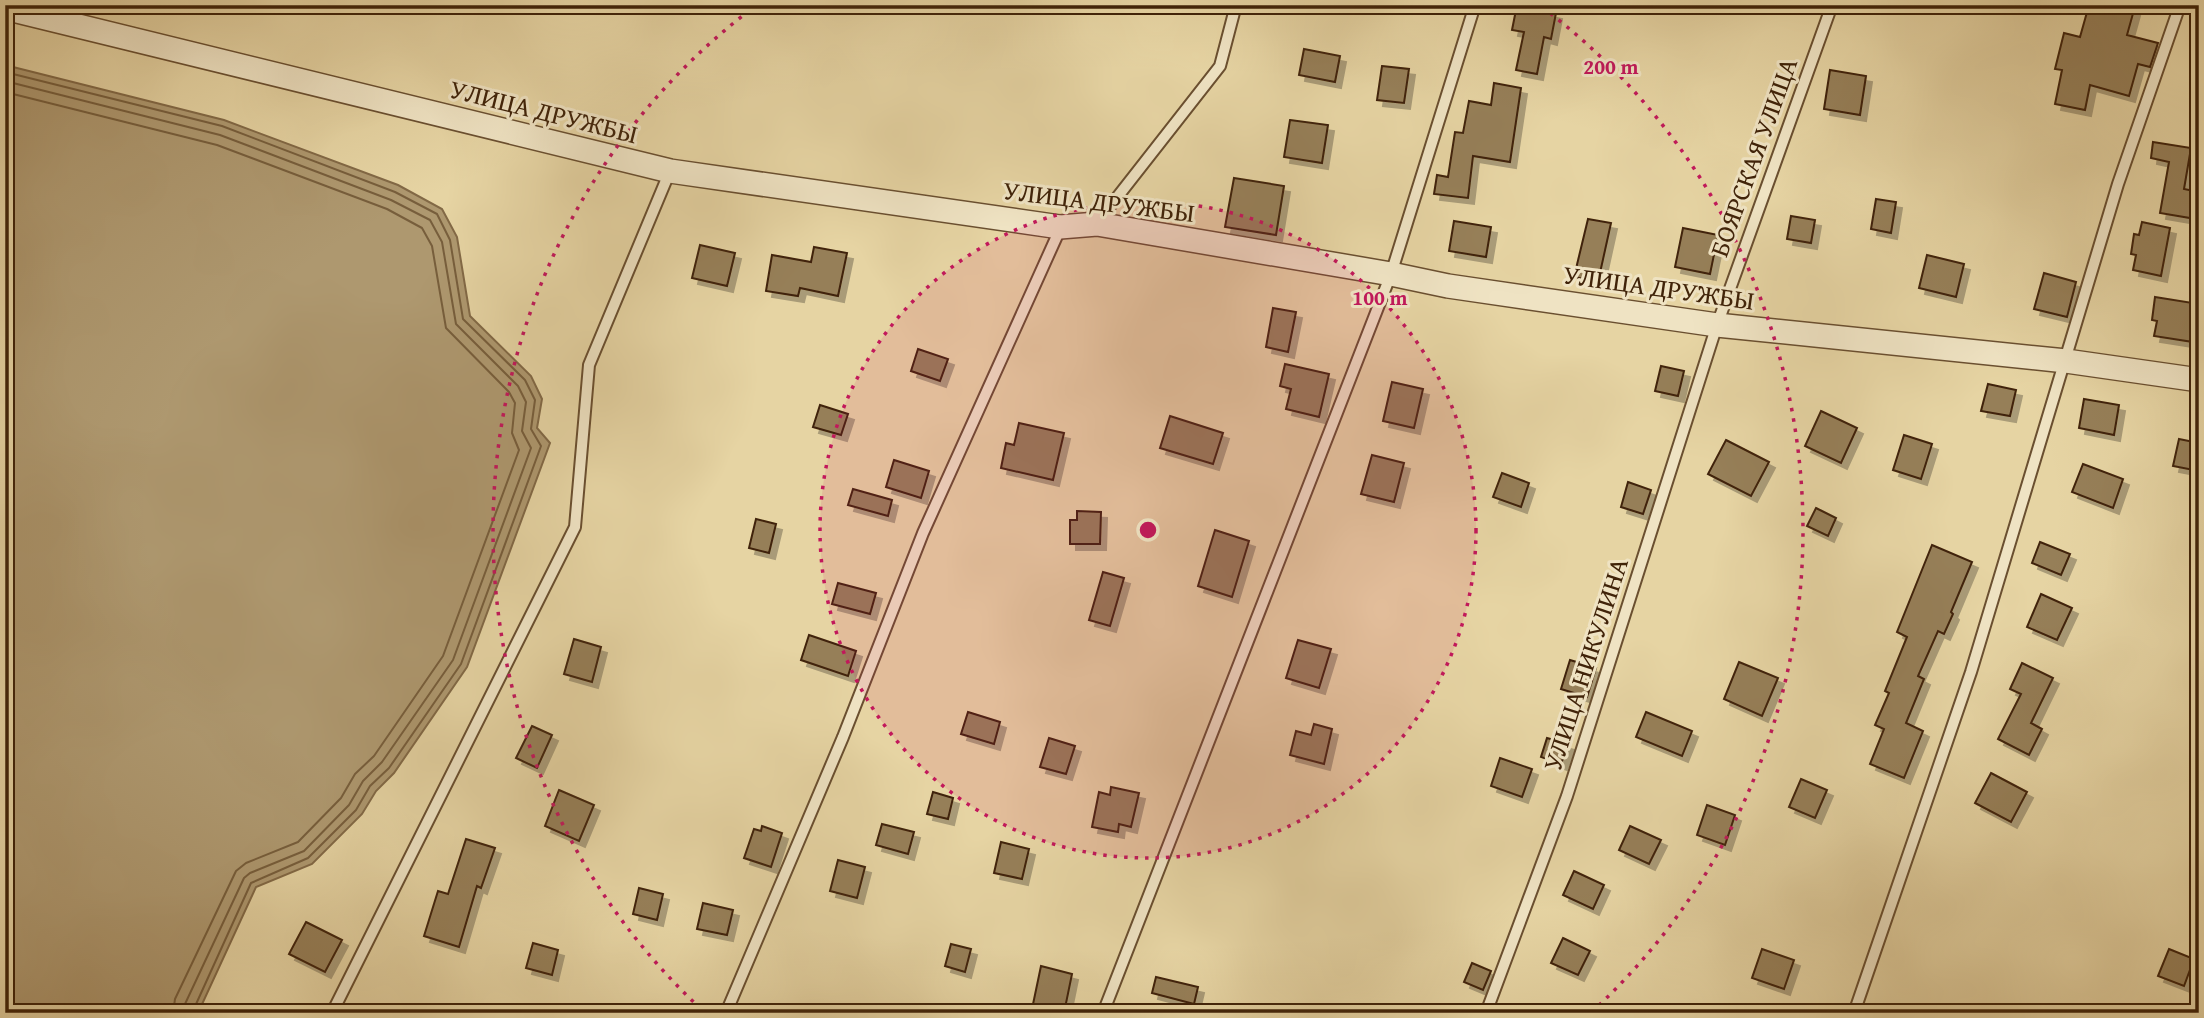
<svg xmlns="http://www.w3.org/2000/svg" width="2204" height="1018" viewBox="0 0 2204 1018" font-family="'Gentium Book Plus',serif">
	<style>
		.water { fill: #ae986f; stroke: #826946; stroke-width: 2 }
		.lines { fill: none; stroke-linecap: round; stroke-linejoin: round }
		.shore { stroke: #775e3c; stroke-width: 2 }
		.building { fill: #967f59; stroke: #402309; stroke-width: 2; filter: url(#shadow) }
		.lane-casing { stroke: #6a4f30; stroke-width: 14 }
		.street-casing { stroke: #6a4f30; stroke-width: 26 }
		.lane { stroke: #efe3c3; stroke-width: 10 }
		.street { stroke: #efe3c3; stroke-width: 23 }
		.ring { fill: none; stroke: #c2185b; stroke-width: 3.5; stroke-dasharray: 3.5 7 }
		.labels { text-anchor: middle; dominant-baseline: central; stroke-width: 6; stroke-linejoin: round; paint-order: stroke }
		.street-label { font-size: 26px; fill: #402309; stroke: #efe3c3 }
		.centre { fill: #c2185b; stroke: #efe3c3; stroke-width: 3.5 }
		.ring-label { font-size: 21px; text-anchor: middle; font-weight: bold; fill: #c2185b; stroke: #efe3c3; stroke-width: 6; stroke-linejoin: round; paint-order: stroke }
	</style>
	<defs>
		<filter id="shadow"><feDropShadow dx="6" dy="6" stdDeviation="0" flood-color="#0004"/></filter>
	</defs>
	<rect width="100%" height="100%" fill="#e6d4a3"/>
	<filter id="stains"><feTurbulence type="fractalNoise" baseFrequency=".00286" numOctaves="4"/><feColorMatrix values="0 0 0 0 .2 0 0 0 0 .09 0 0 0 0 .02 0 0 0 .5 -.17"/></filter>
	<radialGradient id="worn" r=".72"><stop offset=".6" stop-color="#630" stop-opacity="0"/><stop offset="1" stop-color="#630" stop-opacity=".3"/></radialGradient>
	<polygon class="water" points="5,65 224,120 398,185 442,209 457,237 470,316 531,376 542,399 537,428 550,443 467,667 394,773 376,791 362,814 312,864 256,887 198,1013 5,1013"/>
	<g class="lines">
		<g class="shore">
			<polyline points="5,72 222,126 395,192 437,214 450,240 463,319 525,380 535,400 531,429 541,446 461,664 389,768 370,786 356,810 308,858 251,883 192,1013"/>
			<polyline points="5,81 220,135 391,200 430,220 442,242 456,324 518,386 526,402 522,431 531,448 453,660 382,762 363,781 349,805 304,851 250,873 244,878 185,1004 183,1013"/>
			<polyline points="5,92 217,145 387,209 422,228 432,246 446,328 509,392 515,403 512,433 519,450 443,656 374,756 355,774 341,798 298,842 246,863 236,871 175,999 173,1013"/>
		</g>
	</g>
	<g class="building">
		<polygon points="1517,5 1556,13 1551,39 1544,37 1537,74 1516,70 1524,32 1512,30"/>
		<polygon points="2089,5 2129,5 2128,8 2134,10 2127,35 2158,43 2150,67 2138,64 2129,96 2090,85 2085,110 2055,104 2062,70 2055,69 2064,33 2080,37"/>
		<polygon points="1304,49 1340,56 1335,82 1299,75"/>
		<polygon points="1382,66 1409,69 1404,103 1377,100"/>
		<polygon points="1830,70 1866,76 1860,115 1824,109"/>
		<polygon points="1494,83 1521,88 1510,162 1473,156 1468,198 1434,194 1437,175 1448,177 1455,132 1463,133 1469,101 1491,105"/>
		<polygon points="1290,120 1328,125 1322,163 1284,157"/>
		<polygon points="2153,142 2191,148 2184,189 2194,191 2190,218 2160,213 2169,162 2151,158"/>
		<polygon points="1234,178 1284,186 1276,235 1225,227"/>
		<polygon points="1876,199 1896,202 1891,233 1871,229"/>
		<polygon points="1791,216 1815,220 1811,243 1787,239"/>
		<polygon points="1588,219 1611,223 1598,282 1574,277"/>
		<polygon points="1454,221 1491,227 1486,257 1449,251"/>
		<polygon points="2142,222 2170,228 2161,276 2133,270 2136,255 2131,254 2134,234 2139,235"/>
		<polygon points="1683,228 1718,235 1710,274 1675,267"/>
		<polygon points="700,245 735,253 727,286 692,278"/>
		<polygon points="814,247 847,253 838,296 800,288 798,296 766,291 772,255 811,262"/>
		<polygon points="1927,255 1964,264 1956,297 1919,288"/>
		<polygon points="2044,273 2076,282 2067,317 2034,309"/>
		<polygon points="2155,297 2199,304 2199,327 2195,327 2193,342 2154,336 2157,321 2152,320"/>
		<polygon points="1273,308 1296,312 1288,352 1266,347"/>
		<polygon points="918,349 948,359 940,381 911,371"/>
		<polygon points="1285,364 1329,374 1319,417 1286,409 1291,389 1280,386"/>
		<polygon points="1661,366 1684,371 1678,396 1655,391"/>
		<polygon points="1392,382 1423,389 1414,428 1383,421"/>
		<polygon points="1988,384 2016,390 2010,416 1981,411"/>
		<polygon points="2084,399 2119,405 2114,435 2079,428"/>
		<polygon points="820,405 848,414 841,435 813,427"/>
		<polygon points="1821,411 1857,428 1841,463 1805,446"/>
		<polygon points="1170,416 1223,433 1213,464 1160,448"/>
		<polygon points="1019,423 1064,433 1053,480 1001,468 1006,443 1014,445"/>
		<polygon points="1904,435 1932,444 1921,479 1893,470"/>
		<polygon points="2179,439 2199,443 2199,471 2173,466"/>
		<polygon points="1726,440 1769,462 1751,496 1708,474"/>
		<polygon points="1372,455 1404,463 1394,502 1361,494"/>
		<polygon points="894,460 929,471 921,498 886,487"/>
		<polygon points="2083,464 2123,479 2113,508 2072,492"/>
		<polygon points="1502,473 1529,483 1521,507 1493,497"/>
		<polygon points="1628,482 1651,490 1643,514 1621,507"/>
		<polygon points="853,489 892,500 888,516 848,505"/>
		<polygon points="1816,508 1836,518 1828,536 1807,526"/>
		<polygon points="1077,511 1101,512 1100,544 1070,544 1070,520 1077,520"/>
		<polygon points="756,519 776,524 769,553 749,548"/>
		<polygon points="1215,530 1249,541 1232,597 1198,586"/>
		<polygon points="2040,542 2070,554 2061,575 2032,563"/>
		<polygon points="1932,545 1972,562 1951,612 1953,614 1944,634 1938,631 1918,676 1924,679 1906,723 1923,731 1904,778 1870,764 1884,729 1875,725 1889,693 1885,691 1907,637 1897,632"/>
		<polygon points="1103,572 1124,578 1110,626 1089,620"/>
		<polygon points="838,583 876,593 870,614 832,604"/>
		<polygon points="2041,594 2072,608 2057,640 2027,627"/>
		<polygon points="809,635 856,651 848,676 801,660"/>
		<polygon points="574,639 601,647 592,682 564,674"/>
		<polygon points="1298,640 1331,649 1319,688 1286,678"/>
		<polygon points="1570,660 1596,668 1587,697 1561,689"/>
		<polygon points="1739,662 1778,678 1762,716 1724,699"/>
		<polygon points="2022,663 2053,678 2031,723 2042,729 2029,755 1998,739 2021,694 2010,689"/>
		<polygon points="968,712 1000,722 994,744 961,734"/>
		<polygon points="1646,712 1692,731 1682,756 1636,737"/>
		<polygon points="1314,724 1332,729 1324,764 1290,755 1296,731 1311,735"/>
		<polygon points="532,726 552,735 537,768 516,758"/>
		<polygon points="1049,738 1075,746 1066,774 1040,767"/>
		<polygon points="1547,738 1568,744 1561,764 1541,757"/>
		<polygon points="1500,758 1532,769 1522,797 1491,786"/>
		<polygon points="1991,773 2027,792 2011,822 1975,803"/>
		<polygon points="1801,779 1827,790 1815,818 1789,807"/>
		<polygon points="1111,787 1139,793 1131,827 1119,824 1118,832 1092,827 1099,792 1110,795"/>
		<polygon points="559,790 594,805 579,841 545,826"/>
		<polygon points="933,792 953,798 948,819 927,814"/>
		<polygon points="1707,805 1735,815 1725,845 1697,835"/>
		<polygon points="882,824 914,832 908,854 876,845"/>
		<polygon points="762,826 782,833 771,867 744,858 754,829 761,831"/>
		<polygon points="1630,826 1661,840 1649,864 1619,850"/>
		<polygon points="466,839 495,848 481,888 477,886 459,947 424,936 438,891 448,894"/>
		<polygon points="1001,842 1029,849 1022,879 994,873"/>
		<polygon points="838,860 865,867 857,898 830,891"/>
		<polygon points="1574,871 1604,885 1593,909 1563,895"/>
		<polygon points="639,888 663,894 657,920 633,914"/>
		<polygon points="703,903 733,910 727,935 697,929"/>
		<polygon points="306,922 342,940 325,972 289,954"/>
		<polygon points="1563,938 1590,951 1578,975 1551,963"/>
		<polygon points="533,943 558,950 552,975 526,968"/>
		<polygon points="951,944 971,949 965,972 945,966"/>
		<polygon points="1762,949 1794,960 1784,989 1752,978"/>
		<polygon points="2169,949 2194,959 2184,986 2158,976"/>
		<polygon points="1472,963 1491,971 1483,990 1464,982"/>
		<polygon points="1041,966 1072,974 1064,1013 1047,1013 1032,1009"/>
		<polygon points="1156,977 1198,987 1194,1004 1152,993"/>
	</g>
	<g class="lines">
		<defs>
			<g id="lane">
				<polyline points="1097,223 1220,66 1236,5"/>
				<polyline points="332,1013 575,527 589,365 670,171"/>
				<polyline points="726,1013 843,737 923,533 1061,227"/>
				<polyline points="1103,1013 1391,274 1475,5"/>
				<polyline points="1486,1013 1567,796 1717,325 1832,5"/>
				<polyline points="1854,1013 1971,672 2118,184 2180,5"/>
			</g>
			<polyline id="street" points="5,8 670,171 1060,227 1097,224 1391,274 1448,286 1717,325 2066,361 2199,380"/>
		</defs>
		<use href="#lane" class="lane-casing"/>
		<use href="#street" class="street-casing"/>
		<use href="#lane" class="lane"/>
		<use href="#street" class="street"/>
	</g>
	<circle cx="1148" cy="530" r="328" fill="#c2185b" fill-opacity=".12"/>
	<g class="ring">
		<circle cx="1148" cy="530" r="328"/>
		<path d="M701 1009A655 655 0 0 1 754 7M1542 7A655 655 0 0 1 1595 1009"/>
	</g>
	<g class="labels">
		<g class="street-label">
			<text transform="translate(544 111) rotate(14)">УЛИЦА ДРУЖБЫ</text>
			<text transform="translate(1753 157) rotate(-70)">БОЯРСКАЯ УЛИЦА</text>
			<text transform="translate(1099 201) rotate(7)">УЛИЦА ДРУЖБЫ</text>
			<text transform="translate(1659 287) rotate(8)">УЛИЦА ДРУЖБЫ</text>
			<text transform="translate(1585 664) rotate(-72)">УЛИЦА НИКУЛИНА</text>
		</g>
	</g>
	<circle cx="1148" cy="530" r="10" class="centre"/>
	<g class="ring-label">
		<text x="1611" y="74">200 m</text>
		<text x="1380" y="305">100 m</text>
	</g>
	<rect width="2204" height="1018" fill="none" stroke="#e6d4a3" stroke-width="28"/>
	<rect x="7" y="7" width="2190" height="1004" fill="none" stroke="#402309" stroke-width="3.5"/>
	<rect x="14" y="14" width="2176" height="990" fill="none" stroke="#402309" stroke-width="2"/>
	<rect width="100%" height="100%" filter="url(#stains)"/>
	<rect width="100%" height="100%" fill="url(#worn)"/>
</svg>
